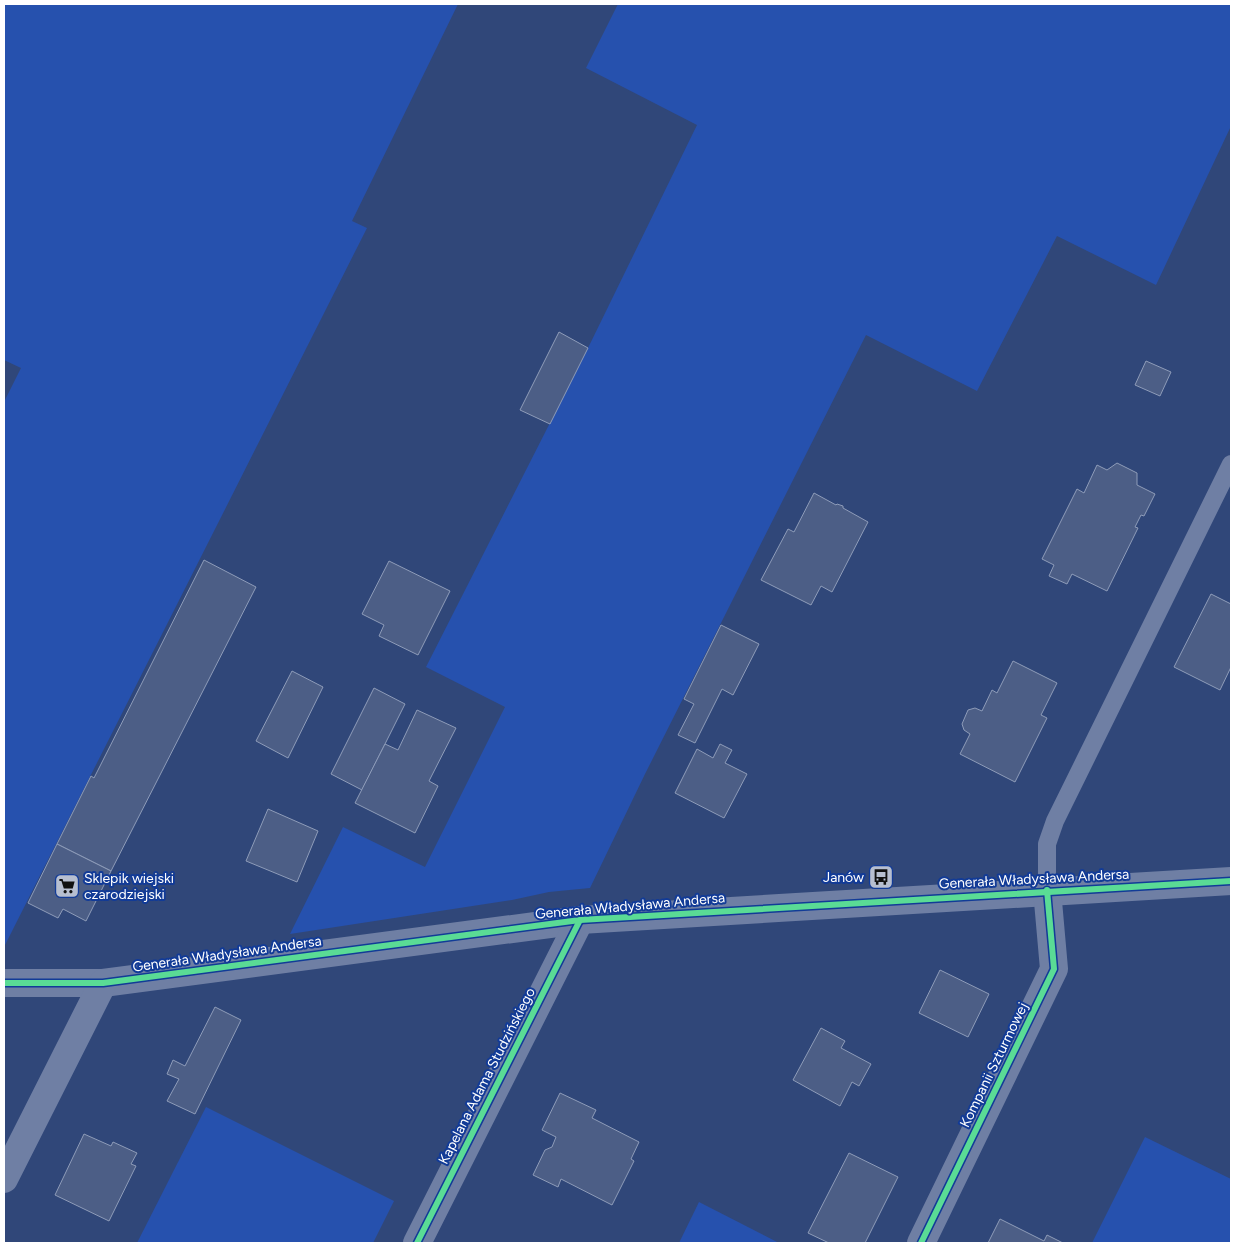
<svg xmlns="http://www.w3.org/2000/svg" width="1235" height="1247" viewBox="0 0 1235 1247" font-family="Figtree,sans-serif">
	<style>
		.green { fill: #2651ae }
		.building { fill: #4c5e86; stroke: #8e9cb9 }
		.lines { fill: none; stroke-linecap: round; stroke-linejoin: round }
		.lane { stroke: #6f7fa4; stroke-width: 18 }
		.street { stroke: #6f7fa4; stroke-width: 28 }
		.cycleway-casing { stroke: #123b97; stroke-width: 9 }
		.cycleway { stroke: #5adb95; stroke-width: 6 }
		.labels { text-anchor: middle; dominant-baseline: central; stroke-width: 4; stroke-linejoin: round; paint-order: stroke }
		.poi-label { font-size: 14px; fill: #fff; stroke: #123b97; text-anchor: end }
		.street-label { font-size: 14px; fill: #fff; stroke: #123b97 }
	</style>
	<rect width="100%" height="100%" fill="#304779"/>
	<g class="green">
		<polygon points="4,4 458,4 352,221 367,228 4,947 4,402 21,368 4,360"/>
		<polygon points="618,4 1231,4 1231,126 1156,285 1057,236 977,391 866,335 645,774 590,888 549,892 512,900 290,934 343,827 425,867 505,707 426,667 588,348 697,125 586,68"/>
		<polygon points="206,1107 394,1201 373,1243 137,1243"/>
		<polygon points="1145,1137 1231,1179 1231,1243 1092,1243"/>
		<polygon points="699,1202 779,1243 679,1243"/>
	</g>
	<g class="building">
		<polygon points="559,332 588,348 550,424 520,410"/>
		<polygon points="1146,361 1171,372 1160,396 1135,385"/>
		<polygon points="1117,463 1137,473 1137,485 1155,494 1144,516 1141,515 1135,527 1138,528 1107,591 1072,574 1067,584 1049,576 1054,565 1042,559 1077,489 1084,493 1097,465 1107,470"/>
		<polygon points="814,493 836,505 837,504 843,506 843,508 868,522 832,592 821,586 811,605 761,580 788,529 794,532"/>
		<polygon points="204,560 256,587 111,871 57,844 91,776 94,778"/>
		<polygon points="389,561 450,591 418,655 379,636 384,625 362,614"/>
		<polygon points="1211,594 1231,604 1231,667 1220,690 1174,667"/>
		<polygon points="721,625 759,644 733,695 722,689 695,743 678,735 694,704 684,699"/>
		<polygon points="1013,661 1057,683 1041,715 1047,718 1015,782 960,754 970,734 964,730 962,724 968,710 975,708 982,711 992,690 997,693"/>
		<polygon points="292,671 323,687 288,758 256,741"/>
		<polygon points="374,688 405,704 362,790 331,774"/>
		<polygon points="417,710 456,728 429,781 438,786 415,833 355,803 385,744 398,750"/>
		<polygon points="720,744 732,750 725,763 747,774 724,818 675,793 697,749 713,758"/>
		<polygon points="268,809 318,831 297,882 246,861"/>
		<polygon points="57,844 111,871 86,921 63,909 58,918 28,903"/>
		<polygon points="940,970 989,994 968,1037 919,1013"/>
		<polygon points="215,1007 241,1020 195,1114 167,1101 179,1079 167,1074 173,1060 185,1066"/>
		<polygon points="821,1028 845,1041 841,1048 871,1064 859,1086 852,1082 840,1106 793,1080"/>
		<polygon points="560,1093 596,1110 592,1118 639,1142 631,1159 634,1161 612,1205 561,1179 558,1187 533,1175 545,1150 552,1147 556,1137 542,1130"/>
		<polygon points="84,1134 111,1146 113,1142 137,1153 131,1164 136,1166 109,1221 55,1195"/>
		<polygon points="849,1153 898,1177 865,1243 829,1243 808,1233"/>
		<polygon points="1000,1219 1044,1241 1047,1235 1063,1243 988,1243"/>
	</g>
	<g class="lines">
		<polyline class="lane" points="1047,890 1047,844 1055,821 1231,464"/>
		<g class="street">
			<polyline points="4,983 103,983 580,920 1231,881"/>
			<polyline points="4,1179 103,983"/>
			<polyline points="417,1243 580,920"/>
			<polyline points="921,1243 1054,969 1047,890"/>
		</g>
		<defs>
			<g id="cycleway">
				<polyline points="4,983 103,983 580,920 1231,881"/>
				<polyline points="417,1243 580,920"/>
				<polyline points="921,1243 1054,969 1047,890"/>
			</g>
		</defs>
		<use href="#cycleway" class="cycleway-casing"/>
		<use href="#cycleway" class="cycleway"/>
	</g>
	<defs>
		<symbol id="bus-square" viewBox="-11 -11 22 22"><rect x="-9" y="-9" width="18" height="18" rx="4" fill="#b7bfd0" stroke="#123b97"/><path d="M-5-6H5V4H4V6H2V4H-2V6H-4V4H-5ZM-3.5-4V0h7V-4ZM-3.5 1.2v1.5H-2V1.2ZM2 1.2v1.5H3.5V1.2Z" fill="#111"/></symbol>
		<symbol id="supermarket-square" viewBox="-11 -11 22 22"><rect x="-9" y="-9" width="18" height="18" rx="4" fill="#b7bfd0" stroke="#123b97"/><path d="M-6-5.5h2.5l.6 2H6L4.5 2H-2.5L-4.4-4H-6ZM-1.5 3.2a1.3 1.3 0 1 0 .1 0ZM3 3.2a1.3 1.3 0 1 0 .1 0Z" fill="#111"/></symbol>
	</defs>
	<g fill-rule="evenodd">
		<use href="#bus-square" x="867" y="863" width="28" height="28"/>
		<use href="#supermarket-square" x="53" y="872" width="28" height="28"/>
	</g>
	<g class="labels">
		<g class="poi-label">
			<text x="864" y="877">Janów</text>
			<text x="84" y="878" text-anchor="start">Sklepik wiejski<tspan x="84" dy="16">czarodziejski</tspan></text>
		</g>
		<g class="street-label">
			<text transform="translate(1034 879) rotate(-3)">Generała Władysława Andersa</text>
			<text transform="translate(630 906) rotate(-5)">Generała Władysława Andersa</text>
			<text transform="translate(227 954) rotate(-8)">Generała Władysława Andersa</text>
			<text transform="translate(994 1065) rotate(-64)">Kompanii Szturmowej</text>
			<text transform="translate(487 1076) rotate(-63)">Kapelana Adama Studzińskiego</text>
		</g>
	</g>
	<rect width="1235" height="1247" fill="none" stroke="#ffffff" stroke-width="10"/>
</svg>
